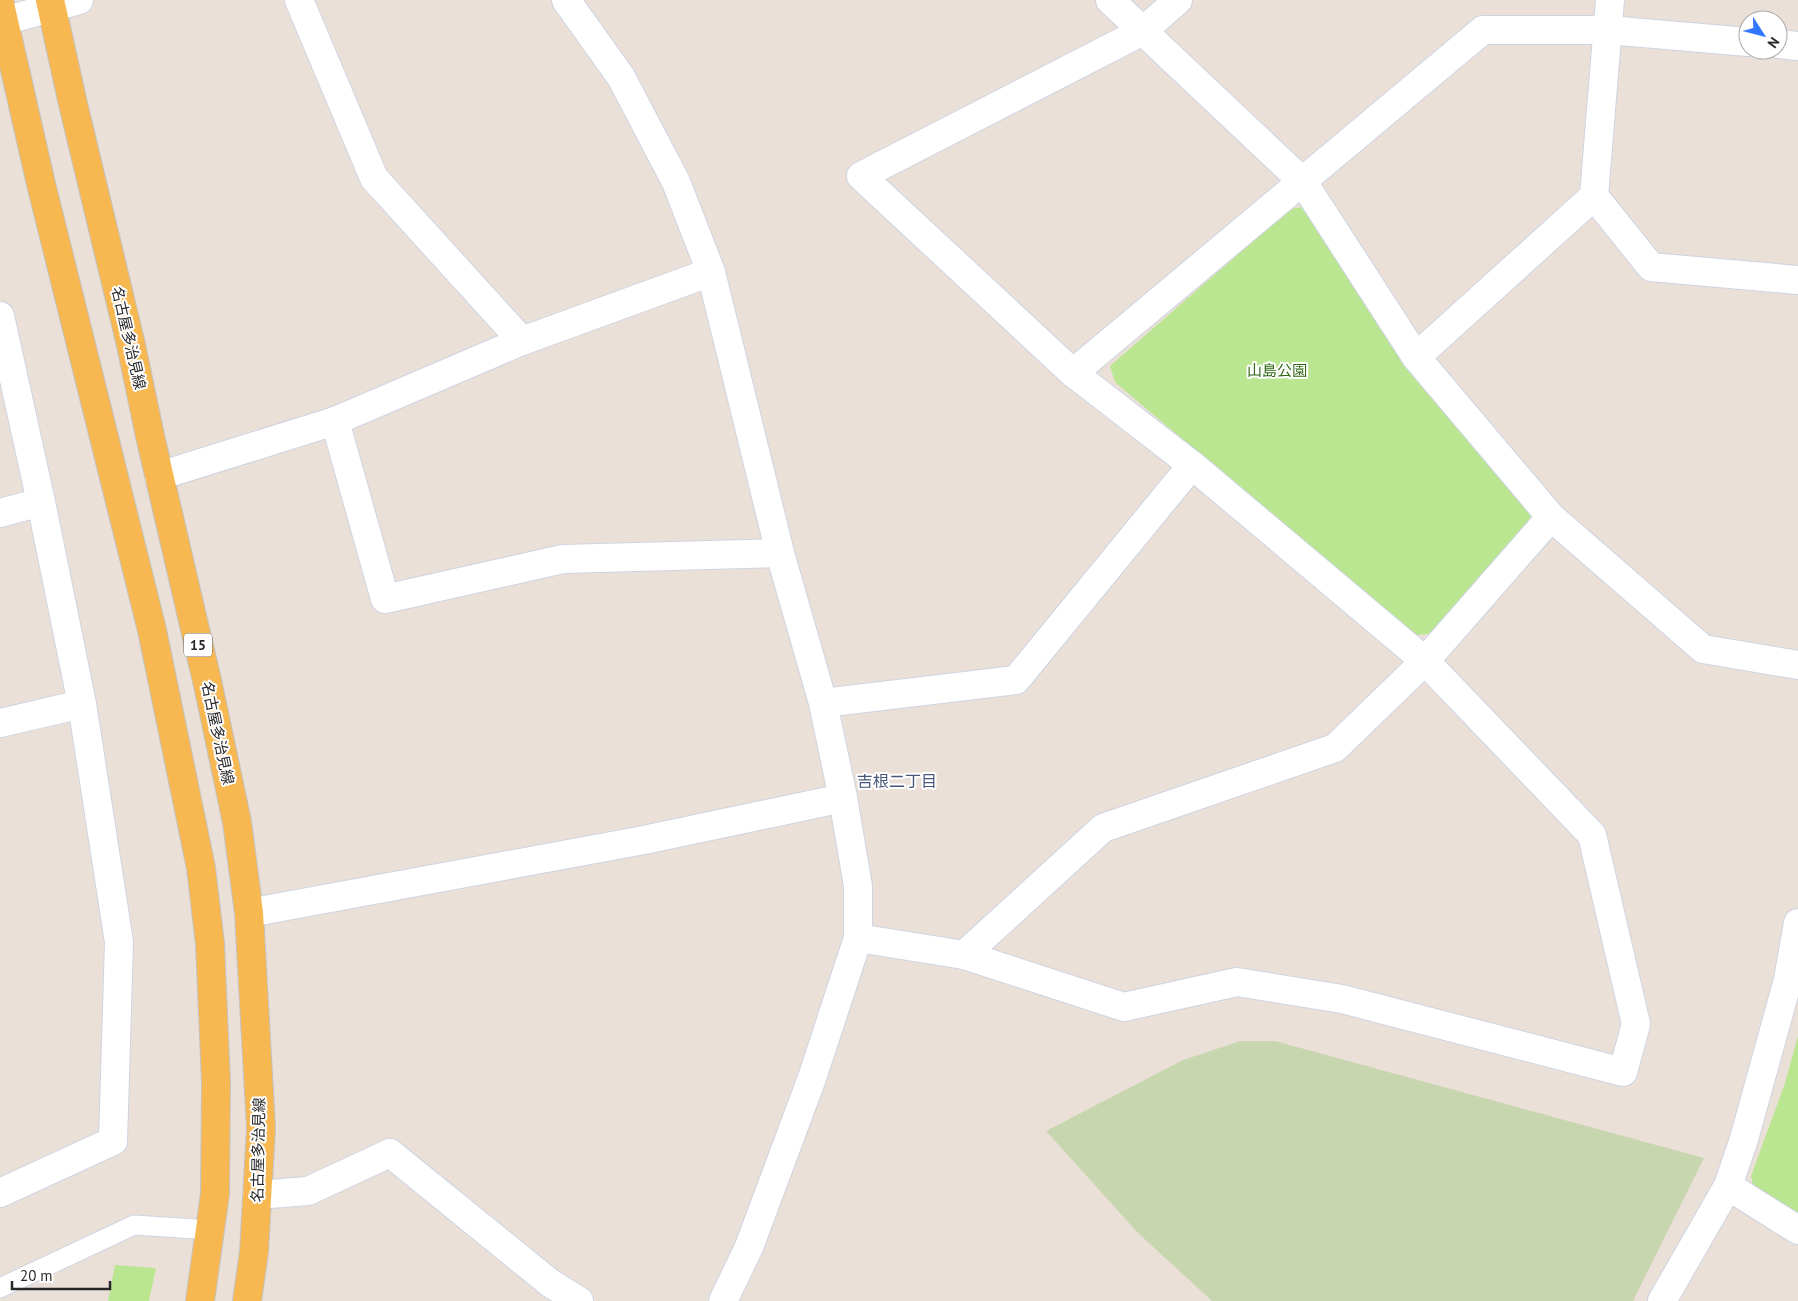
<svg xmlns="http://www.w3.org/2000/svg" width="1798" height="1301" viewBox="0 0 1798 1301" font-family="'PT Sans','Noto Sans JP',sans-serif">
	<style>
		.green { fill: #bae591 }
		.cemetery { fill: #c7d6ae }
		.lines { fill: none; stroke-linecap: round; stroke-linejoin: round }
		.service-casing { stroke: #ced4e2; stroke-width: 21 }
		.minor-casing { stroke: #ced4e2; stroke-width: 30 }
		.tertiary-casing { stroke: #ced4e2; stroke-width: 30 }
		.primary-casing { stroke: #c3c3c3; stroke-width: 30 }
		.service { stroke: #fff; stroke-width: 19 }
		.minor { stroke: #fff; stroke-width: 28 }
		.tertiary { stroke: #fff; stroke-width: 28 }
		.primary { stroke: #f7b852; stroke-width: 28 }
		.labels { text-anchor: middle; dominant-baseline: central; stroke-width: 4; stroke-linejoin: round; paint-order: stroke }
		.shield { fill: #fff; stroke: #686868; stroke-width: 1 }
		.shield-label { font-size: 14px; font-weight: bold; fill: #282828 }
		.street-label { font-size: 15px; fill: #282828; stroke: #fff }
		.park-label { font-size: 15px; fill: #326716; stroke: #fff }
		.neighbourhood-label { font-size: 16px; fill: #46577a; stroke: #fff }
	</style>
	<rect width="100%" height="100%" fill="#ebe0d8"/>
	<g class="green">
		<polygon points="1303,207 1536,508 1535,526 1429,634 1413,635 1115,382 1110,366 1290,209"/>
		<polygon points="1798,1036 1798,1221 1755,1193 1751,1176 1785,1083"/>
		<polygon points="115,1265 156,1268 149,1301 108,1301"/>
	</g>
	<polygon class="cemetery" points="1240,1041 1275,1041 1704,1158 1633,1301 1212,1301 1138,1233 1046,1131 1183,1060"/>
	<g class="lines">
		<defs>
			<polyline id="service" points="0,1288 134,1225 211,1230"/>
			<g id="minor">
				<polyline points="299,0 374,178 522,341"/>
				<polyline points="1110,0 1303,182 1416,357 1551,517 1703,649 1798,665"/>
				<polyline points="1778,44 1798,46"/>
				<polyline points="1594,196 1651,267 1798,280"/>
				<polyline points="0,316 41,502 82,704 119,942 113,1141 0,1193"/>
				<polyline points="1416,357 1594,196 1610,0"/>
				<polyline points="1073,373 1483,30 1608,30 1748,42"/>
				<polyline points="335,421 385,599 563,559 780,553"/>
				<polyline points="159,476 335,421 522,341 711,272"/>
				<polyline points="0,513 41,502"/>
				<polyline points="823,703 1016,680 1192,465"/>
				<polyline points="0,723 82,704"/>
				<polyline points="249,913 644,840 843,798"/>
				<polyline points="858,938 964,955 1124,1007 1237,982 1342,999 1623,1072 1636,1024 1592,835 1425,661 1192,465 1073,373 861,176 1143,31 1178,0"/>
				<polyline points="964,955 1103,828 1335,748 1425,661 1551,517"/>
				<polyline points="1728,1186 1798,1230"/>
				<polyline points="257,1195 308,1191 390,1153 550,1283 579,1301"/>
			</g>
			<g id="tertiary">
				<polyline points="566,0 621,77 676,182 711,272 780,553 823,703 843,798 858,886 858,938 812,1078 749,1247 723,1301"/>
				<polyline points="0,22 79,0"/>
				<polyline points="1662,1301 1728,1186 1744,1139 1788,980 1798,923"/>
			</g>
			<g id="primary">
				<polyline points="50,0 73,104 131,345 150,436 208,685 237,822 249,913 261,1128 254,1252 247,1301"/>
				<polyline points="0,4 41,184 152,630 201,868 210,944 216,1082 215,1194 200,1301"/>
			</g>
		</defs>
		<use href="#service" class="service-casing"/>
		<use href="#minor" class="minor-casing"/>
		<use href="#tertiary" class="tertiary-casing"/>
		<use href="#primary" class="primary-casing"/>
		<use href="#service" class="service"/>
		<use href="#minor" class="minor"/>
		<use href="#tertiary" class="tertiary"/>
		<use href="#primary" class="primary"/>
	</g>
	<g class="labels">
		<rect class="shield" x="184" y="633.5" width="28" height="23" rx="4"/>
		<g class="shield-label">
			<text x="198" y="645">15</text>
		</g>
		<g class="street-label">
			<text transform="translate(129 338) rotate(77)">名古屋多治見線</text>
			<text transform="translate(218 733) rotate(78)">名古屋多治見線</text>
			<text transform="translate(258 1150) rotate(-89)">名古屋多治見線</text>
		</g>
		<g class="park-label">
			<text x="1277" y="370">山島公園</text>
		</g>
		<g class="neighbourhood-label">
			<text x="897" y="781">吉根二丁目</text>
		</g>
	</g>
	<g transform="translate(1763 35) rotate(126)"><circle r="24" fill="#ffffff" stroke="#a9a9a9"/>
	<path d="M0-4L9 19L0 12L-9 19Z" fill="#3276ff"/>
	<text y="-8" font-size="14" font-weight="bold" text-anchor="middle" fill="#282828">N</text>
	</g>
	<path d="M12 1281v8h98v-8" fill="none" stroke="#282828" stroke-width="2.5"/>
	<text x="20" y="1281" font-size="15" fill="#282828" stroke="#ffffff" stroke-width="4" paint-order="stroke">20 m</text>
</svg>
